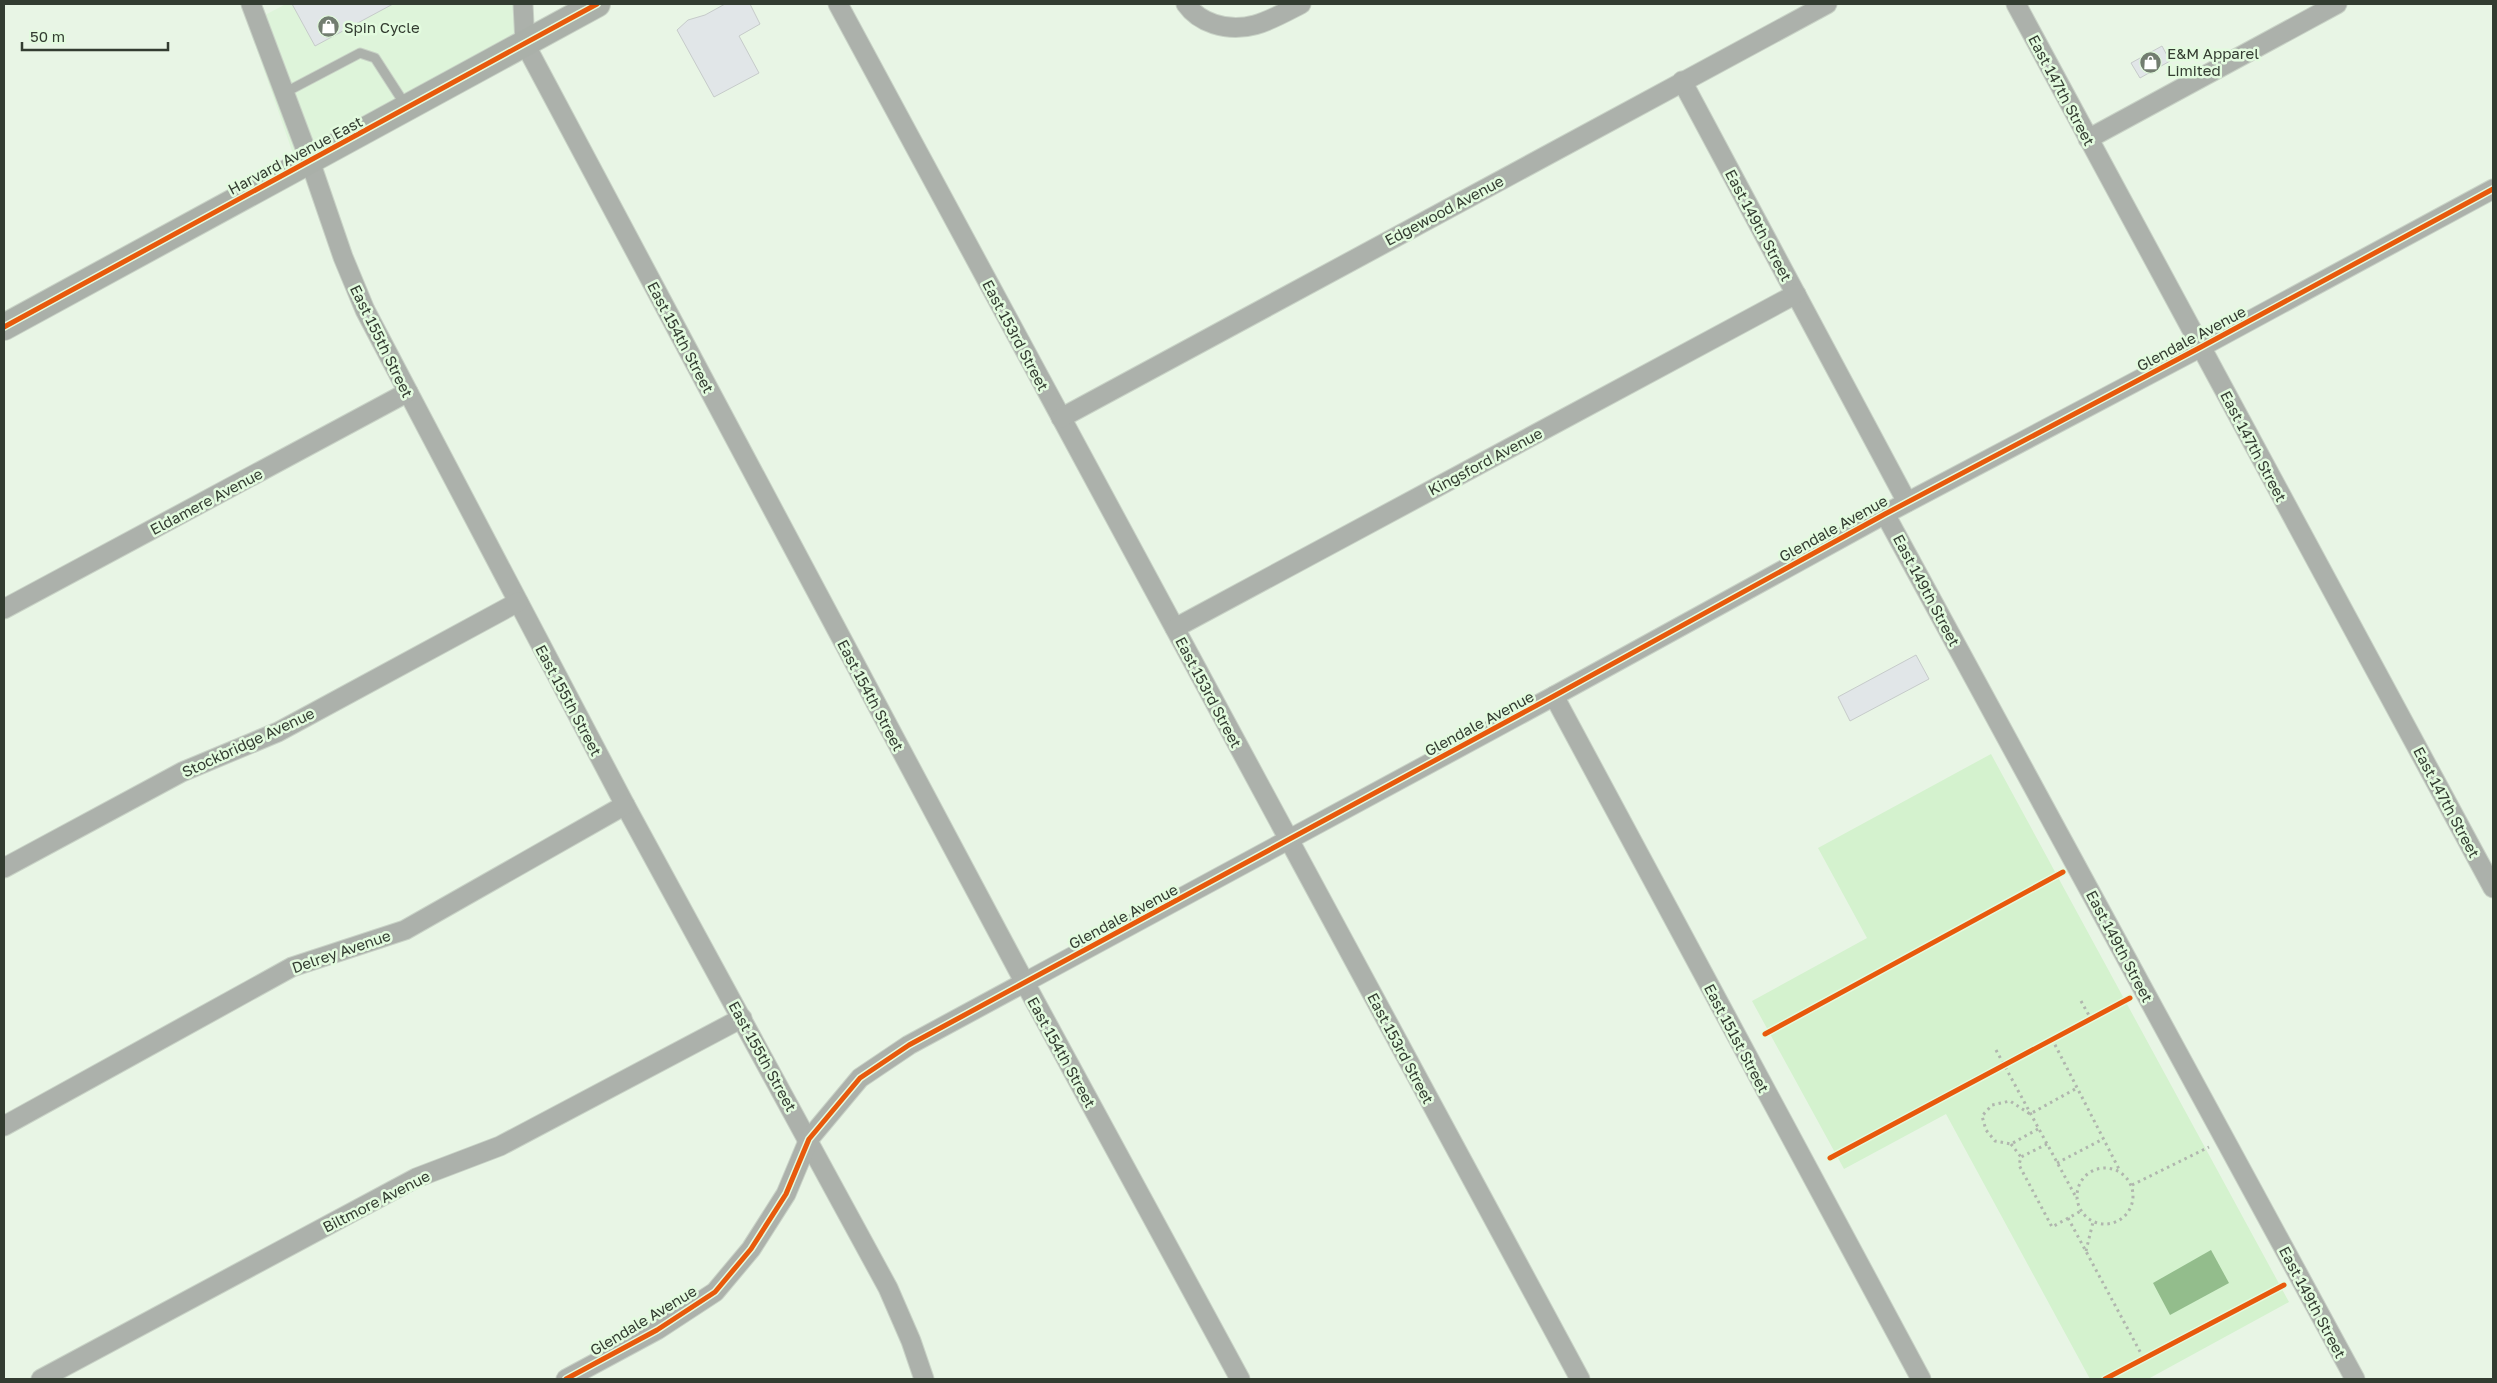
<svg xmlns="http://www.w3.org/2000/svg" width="2497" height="1383" viewBox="0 0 2497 1383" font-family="'Golos Text',sans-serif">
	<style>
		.built { fill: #def4da }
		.green { fill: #d4f2ce }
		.water { fill: #93bd8c }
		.building { fill: #e1e6e8; stroke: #c6cbca }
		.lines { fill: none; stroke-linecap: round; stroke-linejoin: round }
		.service-casing { stroke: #c8d2c6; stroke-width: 11 }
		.minor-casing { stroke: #c8d2c6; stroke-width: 21 }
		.secondary-casing { stroke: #c8d2c6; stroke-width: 28 }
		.path { stroke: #b0b6ae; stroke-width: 3; stroke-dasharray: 2.5 4; stroke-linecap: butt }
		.service { stroke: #acb1ab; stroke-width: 9 }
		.minor { stroke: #acb1ab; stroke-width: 19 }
		.secondary { stroke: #aab0a9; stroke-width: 26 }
		.cycleway-casing { stroke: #e3fbdf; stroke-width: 8 }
		.cycleway { stroke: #e8590c; stroke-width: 5 }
		.labels { text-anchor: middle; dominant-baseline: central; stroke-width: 5; stroke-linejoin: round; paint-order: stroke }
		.poi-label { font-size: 15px; fill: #333c31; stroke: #e3fbdf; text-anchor: start }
		.street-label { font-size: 15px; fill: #333c31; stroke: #e3fbdf }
	</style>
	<rect width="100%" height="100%" fill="#e8f5e5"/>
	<polygon class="built" points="286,4 523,4 525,44 298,168 248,24"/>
	<polygon class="green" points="1991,754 2289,1302 2148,1379 2090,1379 1946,1114 1844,1169 1752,1001 1867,938 1818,848"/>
	<polygon class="water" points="2211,1250 2229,1283 2170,1315 2153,1283"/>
	<g class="building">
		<polygon points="292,4 393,4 315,46"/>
		<polygon points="725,4 750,4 760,24 739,36 759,73 714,97 677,30 688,20 705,15"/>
		<polygon points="2162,46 2170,61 2140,78 2131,63"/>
		<polygon points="1916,655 1929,679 1850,721 1838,697"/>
	</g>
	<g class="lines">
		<defs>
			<polyline id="service" points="284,93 360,53 375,58 406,106"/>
			<g id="minor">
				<polyline points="251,4 310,161 343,257 365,310 625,805 888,1288 911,1341 924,1379"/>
				<polyline points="523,4 525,44 1025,983 1240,1379"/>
				<polyline points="838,4 1580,1379"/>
				<path d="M1186 4C1193 14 1202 20 1214 24 1247 35 1272 19 1301 4"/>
				<polyline points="2016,4 2493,888"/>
				<polyline points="1682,81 1907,502"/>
				<polyline points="2088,139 2337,4"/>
				<polyline points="1061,418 1827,4"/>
				<polyline points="1885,514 2355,1379"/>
				<polyline points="4,609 408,392"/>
				<polyline points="1175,628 1796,294"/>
				<polyline points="1554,696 1921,1379"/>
				<polyline points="4,868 182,772 278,732 518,602"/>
				<polyline points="4,1126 292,967 405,930 625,805"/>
				<polyline points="41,1379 416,1178 500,1146 742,1018"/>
				<polyline points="566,1379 657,1330 715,1292 751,1249 786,1194 809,1139 860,1078 909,1045 1554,696 1885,514 2201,347 2493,189"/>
			</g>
			<polyline id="secondary" points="4,327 597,4"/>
		</defs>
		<use href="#service" class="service-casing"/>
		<use href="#minor" class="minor-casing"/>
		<use href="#secondary" class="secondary-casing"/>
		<g class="path">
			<polyline points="2081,1001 2091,1019"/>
			<polyline points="2052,1039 2120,1171"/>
			<polyline points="1996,1050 2077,1199"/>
			<polyline points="2038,1129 2011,1144 1995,1141 1986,1130 1982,1116 1992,1105 2010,1101 2030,1114 2077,1088"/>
			<polyline points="2011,1144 2021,1157"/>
			<polyline points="2047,1144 2021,1157 2019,1165 2052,1227 2081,1211"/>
			<polyline points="2057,1163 2103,1139"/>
			<circle cx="2105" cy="1196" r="28"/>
			<polyline points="2132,1185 2209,1147"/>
			<polyline points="2068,1218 2144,1359"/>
			<polyline points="2086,1251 2093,1222"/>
		</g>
		<use href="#service" class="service"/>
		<use href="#minor" class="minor"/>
		<use href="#secondary" class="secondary"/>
		<defs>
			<g id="cycleway">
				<polyline points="4,327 597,4"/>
				<polyline points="1765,1034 2063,872"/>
				<polyline points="1830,1158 2130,998"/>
				<polyline points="566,1379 657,1330 715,1292 751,1249 786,1194 809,1139 860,1078 909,1045 1554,696 1885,514 2201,347 2493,189"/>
				<polyline points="2105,1379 2284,1285"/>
			</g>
		</defs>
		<use href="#cycleway" class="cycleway-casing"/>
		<use href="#cycleway" class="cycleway"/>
	</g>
	<defs>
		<symbol id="shop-disc" viewBox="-11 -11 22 22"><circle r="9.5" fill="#727d70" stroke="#e3fbdf"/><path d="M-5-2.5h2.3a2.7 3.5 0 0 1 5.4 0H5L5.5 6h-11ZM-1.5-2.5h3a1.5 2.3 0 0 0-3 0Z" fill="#fff"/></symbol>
	</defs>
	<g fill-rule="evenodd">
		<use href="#shop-disc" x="316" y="14" width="25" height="25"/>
		<use href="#shop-disc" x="2138" y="50" width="25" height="25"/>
	</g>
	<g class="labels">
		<g class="poi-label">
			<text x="344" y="27">Spin Cycle</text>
			<text x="2167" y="53">E&amp;M Apparel<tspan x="2167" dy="17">Limited</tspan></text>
		</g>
		<g class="street-label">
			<text transform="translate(2062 90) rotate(62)">East 147th Street</text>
			<text transform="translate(295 155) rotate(-28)">Harvard Avenue East</text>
			<text transform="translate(1444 210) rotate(-28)">Edgewood Avenue</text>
			<text transform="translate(1759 225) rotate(62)">East 149th Street</text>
			<text transform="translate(1016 335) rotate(62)">East 153rd Street</text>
			<text transform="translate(681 337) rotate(62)">East 154th Street</text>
			<text transform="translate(2191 338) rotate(-28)">Glendale Avenue</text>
			<text transform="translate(382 341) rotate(64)">East 155th Street</text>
			<text transform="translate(2254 446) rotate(62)">East 147th Street</text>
			<text transform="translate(1485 461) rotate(-28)">Kingsford Avenue</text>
			<text transform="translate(206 501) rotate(-28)">Eldamere Avenue</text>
			<text transform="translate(1833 528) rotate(-29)">Glendale Avenue</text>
			<text transform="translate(1927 590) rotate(62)">East 149th Street</text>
			<text transform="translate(1209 692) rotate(62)">East 153rd Street</text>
			<text transform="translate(871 695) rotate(62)">East 154th Street</text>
			<text transform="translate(569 700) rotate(62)">East 155th Street</text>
			<text transform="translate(1479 723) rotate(-28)">Glendale Avenue</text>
			<text transform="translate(248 742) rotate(-25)">Stockbridge Avenue</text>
			<text transform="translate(2447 802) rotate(62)">East 147th Street</text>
			<text transform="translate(1123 916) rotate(-28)">Glendale Avenue</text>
			<text transform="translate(2120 946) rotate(62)">East 149th Street</text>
			<text transform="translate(341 951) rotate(-19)">Delrey Avenue</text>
			<text transform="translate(1737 1038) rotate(62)">East 151st Street</text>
			<text transform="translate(1401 1048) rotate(62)">East 153rd Street</text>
			<text transform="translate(1062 1052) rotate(61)">East 154th Street</text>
			<text transform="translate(763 1056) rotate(61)">East 155th Street</text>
			<text transform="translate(376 1201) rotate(-27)">Biltmore Avenue</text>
			<text transform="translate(2313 1302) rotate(62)">East 149th Street</text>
			<text transform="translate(643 1320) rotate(-31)">Glendale Avenue</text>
		</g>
	</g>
	<rect width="2497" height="1383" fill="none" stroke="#333c31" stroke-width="10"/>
	<path d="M22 42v8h146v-8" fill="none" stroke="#333c31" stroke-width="2.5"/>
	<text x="30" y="42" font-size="15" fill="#333c31" stroke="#e3fbdf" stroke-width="4" paint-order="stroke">50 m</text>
</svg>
